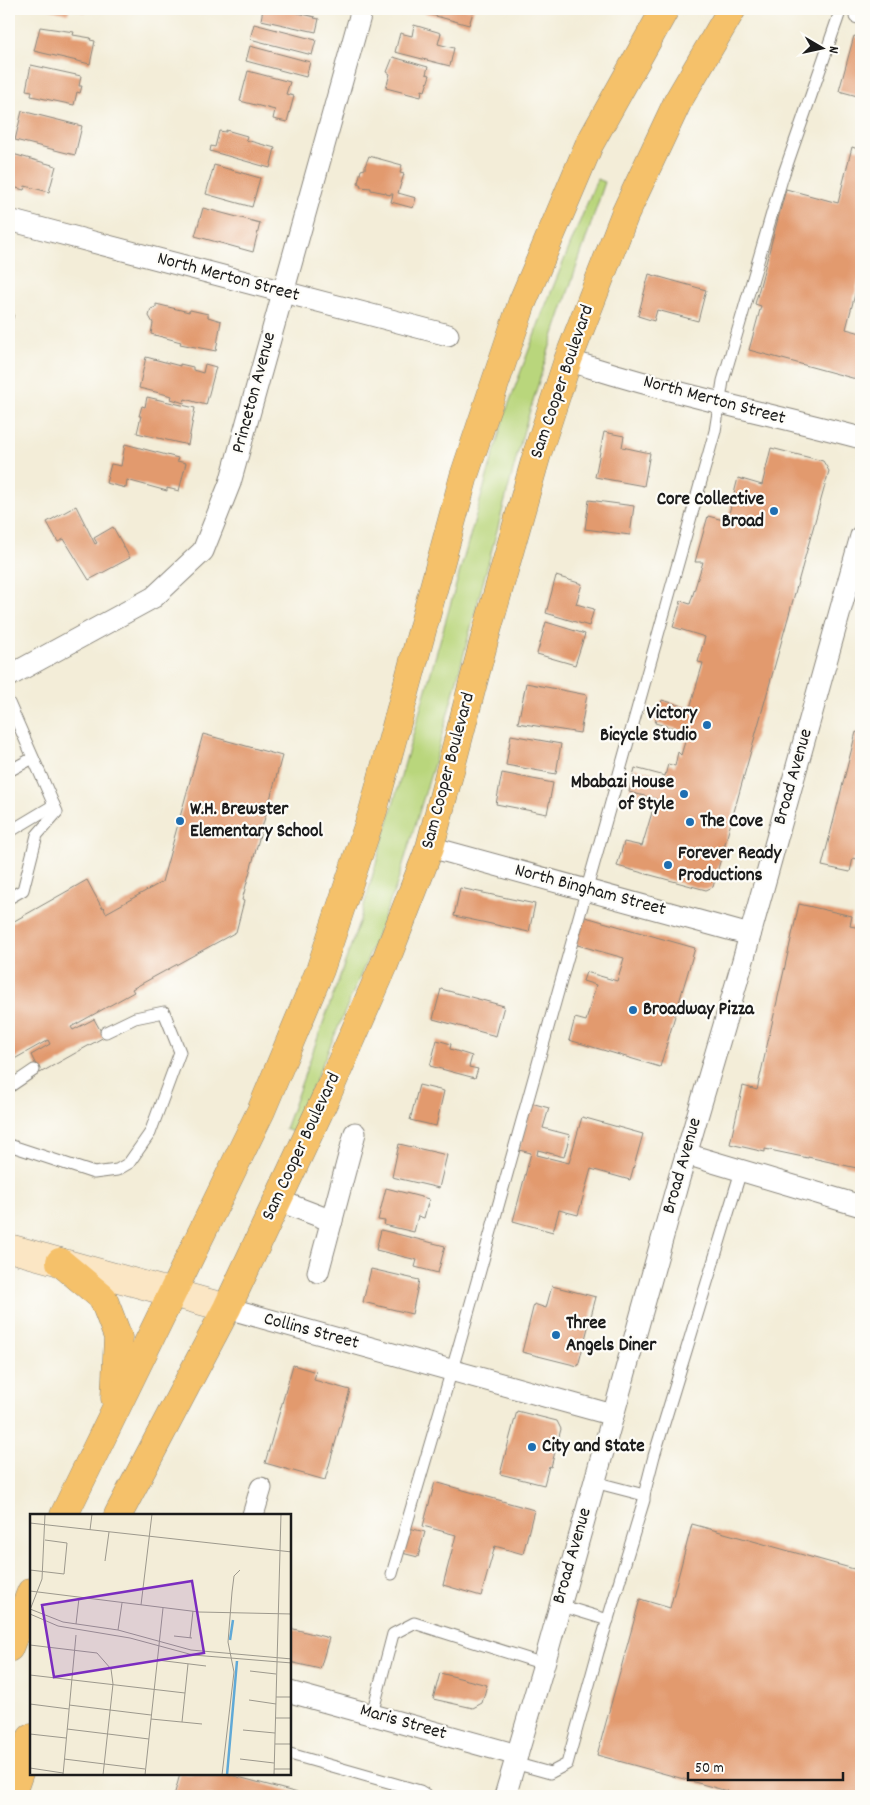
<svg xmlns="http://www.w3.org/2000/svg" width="870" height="1805" viewBox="0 0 870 1805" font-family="Dekko,sans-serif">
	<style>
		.green { fill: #b9d67c; stroke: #6a794c }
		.building { fill: #e29a6e }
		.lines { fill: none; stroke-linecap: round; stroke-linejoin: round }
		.lane-casing { stroke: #88847a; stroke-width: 13 }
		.street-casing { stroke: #88847a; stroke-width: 23 }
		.secondary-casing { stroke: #88847a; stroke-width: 29 }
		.primary-casing { stroke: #88847a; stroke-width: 29 }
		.lane { stroke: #fff; stroke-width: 11 }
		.street { stroke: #fff; stroke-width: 21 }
		.secondary { stroke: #fbe6c4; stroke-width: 28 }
		.primary { stroke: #f5c16b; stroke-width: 28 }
		.poi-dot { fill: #1f6fb2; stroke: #fdfcf7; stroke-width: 2 }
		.labels { text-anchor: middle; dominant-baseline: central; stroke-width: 4.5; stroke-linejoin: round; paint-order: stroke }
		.street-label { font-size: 19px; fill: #1c1c1c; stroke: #fdfcf7 }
		.poi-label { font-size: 19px; font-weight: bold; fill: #1c1c1c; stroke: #fdfcf7; text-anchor: start }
		.inset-river { fill: none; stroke: #5fa9d7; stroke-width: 2.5 }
		.inset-road { fill: none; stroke: #9d998d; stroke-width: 1 }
		.view { fill: #7b2cbf; fill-opacity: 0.15; stroke: #7b2cbf; stroke-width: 2.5 }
		.inset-edge { fill: none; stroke: #1c1c1c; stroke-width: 2.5 }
	</style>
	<rect width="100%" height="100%" fill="#fdfcf7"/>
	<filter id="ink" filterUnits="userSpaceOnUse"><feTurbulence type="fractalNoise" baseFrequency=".02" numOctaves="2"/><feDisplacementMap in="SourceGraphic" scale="10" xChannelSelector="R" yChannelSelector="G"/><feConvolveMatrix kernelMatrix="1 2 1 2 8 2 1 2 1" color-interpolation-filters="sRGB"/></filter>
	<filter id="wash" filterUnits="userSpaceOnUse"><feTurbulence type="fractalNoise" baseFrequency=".0096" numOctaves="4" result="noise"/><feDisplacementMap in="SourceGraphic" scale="20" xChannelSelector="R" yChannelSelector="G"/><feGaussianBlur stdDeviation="1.12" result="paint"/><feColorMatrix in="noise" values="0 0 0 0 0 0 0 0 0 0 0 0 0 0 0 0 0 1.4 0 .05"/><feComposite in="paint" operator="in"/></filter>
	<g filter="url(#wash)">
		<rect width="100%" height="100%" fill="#f3edd8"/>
		<polygon class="green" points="597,179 605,182 549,349 524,430 437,754 397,884 365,965 293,1132 285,1129 359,923 505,414 543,312"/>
		<g id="blocks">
			<g class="building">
				<polygon points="48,9 69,9 68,14"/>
				<polygon points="72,9 87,9 86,13"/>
				<polygon points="263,9 281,9 315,17 314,18 319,19 316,32 261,20"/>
				<polygon points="410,9 474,9 469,25"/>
				<polygon points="254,24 316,40 312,55 250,39"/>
				<polygon points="414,25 441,33 438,44 454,48 450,66 395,52 400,33 412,36"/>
				<polygon points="40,27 74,32 73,35 91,38 90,40 95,41 90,64 34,51"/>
				<polygon points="854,36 861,38 861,97 839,91"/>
				<polygon points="250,46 310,62 306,77 246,61"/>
				<polygon points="393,57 428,67 426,74 430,75 425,91 422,90 421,97 386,88 390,74 387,72"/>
				<polygon points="31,65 81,76 79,86 82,86 80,93 77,92 74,105 31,96 32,91 26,90"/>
				<polygon points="248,71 290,82 286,94 294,96 287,122 273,119 275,110 240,101"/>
				<polygon points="22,111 82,126 75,155 15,140"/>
				<polygon points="226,130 247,136 246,140 275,148 270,168 210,151 211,146 215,147 219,131 226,132"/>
				<polygon points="852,147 861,150 861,271 846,329 861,333 861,358 856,379 749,350 761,306 755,304 786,189 838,203"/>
				<polygon points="9,153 56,166 49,192 25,186 24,190 9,186"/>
				<polygon points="369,156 402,165 400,173 404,174 398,193 416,198 413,208 391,202 393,194 390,194 390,195 386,194 386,193 371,190 371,188 360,187 361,185 358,183 361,170 365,169 365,166"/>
				<polygon points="214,165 260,178 252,207 206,194"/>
				<polygon points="203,208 260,223 253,252 195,236"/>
				<polygon points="649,274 706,290 698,321 657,310 654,321 638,316"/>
				<polygon points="156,304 189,312 190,310 208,314 208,317 221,321 216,351 180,344 181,342 151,334 153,323 149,316 151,309 156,307"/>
				<polygon points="9,313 14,314 9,333"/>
				<polygon points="146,357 180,366 180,364 193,367 193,370 203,373 205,364 216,367 206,405 185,399 184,403 171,399 172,396 139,388"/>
				<polygon points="147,397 195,408 188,445 137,433 141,416 139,416 142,406 145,407"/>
				<polygon points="604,432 624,436 622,447 650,453 644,486 595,477"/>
				<polygon points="125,444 178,458 177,461 186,463 179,491 167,488 167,491 127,480 126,488 106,483 111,464 121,466"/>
				<polygon points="771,448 823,461 829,471 713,887 706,890 617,866 624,842 642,846 656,799 629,792 635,768 665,776 668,764 675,766 678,752 681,755 688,732 655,723 662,700 690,708 703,663 698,662 705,637 673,627 681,601 690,604 703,562 695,562 708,516 727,521 738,478 762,485"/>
				<polygon points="589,500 634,506 630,535 585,529"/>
				<polygon points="76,506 95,544 97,543 94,538 113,527 130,558 89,580 64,539 58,542 47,522"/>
				<polygon points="556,576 582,584 576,604 594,609 589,626 546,613"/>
				<polygon points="546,622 585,634 575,665 537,654"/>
				<polygon points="526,683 587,695 580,733 518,723"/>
				<polygon points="856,732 861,734 861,860 853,858 850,872 822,866"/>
				<polygon points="203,734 282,756 242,900 244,901 236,932 132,989 134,992 71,1027 73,1030 94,1019 104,1037 40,1073 31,1055 50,1044 48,1040 9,1062 9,924 87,880 102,908 104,907 105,908 104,909 106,913 162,882"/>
				<polygon points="511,735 561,744 556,774 506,765"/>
				<polygon points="502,773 553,783 547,814 496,804"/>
				<polygon points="460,888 535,904 529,932 454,916"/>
				<polygon points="799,904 852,916 850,926 861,928 861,1169 808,1157 808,1158 765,1149 765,1152 730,1144 743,1086 757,1090"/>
				<polygon points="582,916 695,948 660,1067 569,1040 575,1018 586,1021 596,985 583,981 586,972 617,981 624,958 574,944"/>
				<polygon points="441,989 504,1006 496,1036 433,1019"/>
				<polygon points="437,1040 451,1044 450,1049 472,1056 469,1067 478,1069 475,1078 430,1066"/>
				<polygon points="419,1085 444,1091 436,1126 410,1120"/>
				<polygon points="531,1103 549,1108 543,1128 570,1135 564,1157 538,1150 537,1155 569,1163 582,1117 643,1134 630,1180 591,1169 578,1215 559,1210 553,1232 513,1221 531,1153 519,1150"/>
				<polygon points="399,1144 447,1155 439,1188 392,1177"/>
				<polygon points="386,1188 429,1199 424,1218 418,1216 414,1232 384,1225 385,1221 378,1220"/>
				<polygon points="381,1230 445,1246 438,1273 415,1267 417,1260 376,1250"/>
				<polygon points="371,1269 419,1280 412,1314 363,1302"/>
				<polygon points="552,1286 596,1297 578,1366 522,1352 534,1304 546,1308"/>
				<polygon points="293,1365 316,1372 314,1380 350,1390 325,1480 265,1463"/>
				<polygon points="517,1411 557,1421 561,1429 551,1467 549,1466 544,1485 500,1474"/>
				<polygon points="435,1482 534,1510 523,1554 495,1546 481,1596 443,1585 456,1535 423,1526"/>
				<polygon points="692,1524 861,1571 861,1796 745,1796 597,1755 640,1599 670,1608"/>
				<polygon points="409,1528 425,1532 418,1557 402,1553"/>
				<polygon points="290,1628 329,1638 320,1669 290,1662"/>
				<polygon points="440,1673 487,1685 482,1703 473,1708 433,1699"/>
				<polygon points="180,1774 227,1774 309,1796 174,1796"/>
			</g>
		</g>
	</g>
	<g filter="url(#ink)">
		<use href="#blocks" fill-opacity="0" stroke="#88847a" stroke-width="1"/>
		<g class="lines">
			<defs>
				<g id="lane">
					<polyline points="858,9 855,17 861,19"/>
					<polyline points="9,703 57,812 37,835 23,890 9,898"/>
					<polyline points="9,771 33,758"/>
					<polyline points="9,832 54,805"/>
					<polyline points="9,1087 34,1070"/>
					<polyline points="9,1145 94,1173 117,1170 129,1163 150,1133 180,1052 164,1012 135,1018 106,1032"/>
					<polyline points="644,1495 654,1456 741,1171"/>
					<polyline points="392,1574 460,1342 715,431 723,381 782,179 841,9"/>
					<polyline points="559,1605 608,1620"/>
					<polyline points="372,1714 393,1634 414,1623 544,1664"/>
					<polyline points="290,1754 420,1791 428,1796"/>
					<polyline points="514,1763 550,1773 567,1764 598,1652 644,1500 644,1495 594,1482"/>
				</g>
				<g id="street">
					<polyline points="9,220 448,335"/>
					<path d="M568 360C664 392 763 412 861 438"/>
					<polyline points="9,676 154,597 203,551 230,483 362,9"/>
					<polyline points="430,847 750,935"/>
					<polyline points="686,1154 861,1206"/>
					<polyline points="277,1200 332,1221"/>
					<polyline points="318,1272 355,1133"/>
					<polyline points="227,1308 613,1415"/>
					<polyline points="253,1515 261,1488"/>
					<polyline points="290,1692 517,1755"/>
					<polyline points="505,1796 544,1664 678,1182 742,964 861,536"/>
				</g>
				<polyline id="secondary" points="9,1248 227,1308"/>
				<g id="primary">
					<polyline points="60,1262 103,1298 118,1337 115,1398"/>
					<polyline points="64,1515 261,1111 320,970 373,811 464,476 522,303 589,145 665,9"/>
					<polyline points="118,1515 227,1308 326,1097 384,965 430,847 484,641 537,454 568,360 625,214 678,101 732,9"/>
					<polyline points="9,1648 31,1592"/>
					<polyline points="11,1796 31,1738"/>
				</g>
			</defs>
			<use href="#lane" class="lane-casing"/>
			<use href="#street" class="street-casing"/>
			<use href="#secondary" class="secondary-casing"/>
			<use href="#primary" class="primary-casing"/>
			<use href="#lane" class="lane"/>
			<use href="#street" class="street"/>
			<use href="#secondary" class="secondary"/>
			<use href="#primary" class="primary"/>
		</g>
	</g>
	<g class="poi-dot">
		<circle cx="774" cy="511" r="5"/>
		<circle cx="707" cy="725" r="5"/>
		<circle cx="684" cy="794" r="5"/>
		<circle cx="180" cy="821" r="5"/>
		<circle cx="690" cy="822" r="5"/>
		<circle cx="668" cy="865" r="5"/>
		<circle cx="633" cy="1010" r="5"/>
		<circle cx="556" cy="1335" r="5"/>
		<circle cx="532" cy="1447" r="5"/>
	</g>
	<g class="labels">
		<g class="street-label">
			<text transform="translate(228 278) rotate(15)">North Merton Street</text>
			<text transform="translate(563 382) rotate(-71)">Sam Cooper Boulevard</text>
			<text transform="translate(255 393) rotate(-75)">Princeton Avenue</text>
			<text transform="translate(714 401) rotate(15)">North Merton Street</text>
			<text transform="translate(449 771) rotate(-75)">Sam Cooper Boulevard</text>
			<text transform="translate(794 777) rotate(-74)">Broad Avenue</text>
			<text transform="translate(590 891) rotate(15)">North Bingham Street</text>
			<text transform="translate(302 1147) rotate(-65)">Sam Cooper Boulevard</text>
			<text transform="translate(683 1166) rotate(-74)">Broad Avenue</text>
			<text transform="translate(311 1332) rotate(15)">Collins Street</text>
			<text transform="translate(573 1556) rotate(-74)">Broad Avenue</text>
			<text transform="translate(403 1723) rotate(16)">Maris Street</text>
		</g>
		<g class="poi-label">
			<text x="764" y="500" text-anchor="end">Core Collective<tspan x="764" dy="22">Broad</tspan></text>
			<text x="697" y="714" text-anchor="end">Victory<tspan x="697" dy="22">Bicycle Studio</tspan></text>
			<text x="674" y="783" text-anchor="end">Mbabazi House<tspan x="674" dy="22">of Style</tspan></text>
			<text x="190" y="810">W.H. Brewster<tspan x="190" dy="22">Elementary School</tspan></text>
			<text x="700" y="822">The Cove</text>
			<text x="678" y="854">Forever Ready<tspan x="678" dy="22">Productions</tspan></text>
			<text x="643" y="1010">Broadway Pizza</text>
			<text x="566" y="1324">Three<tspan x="566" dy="22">Angels Diner</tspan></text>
			<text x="542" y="1447">City and State</text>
		</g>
	</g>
	<g transform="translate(30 1514)">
		<rect width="261" height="261" fill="#f3edd8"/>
		<path class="inset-river" d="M200 126 203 106M197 261 207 147"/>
		<path class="inset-road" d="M0 9 262 38M60 16 62 0M15 26 37 29 34 60M75 47 79 18M0 56 34 60M0 77 169 98 262 100M111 91 122 0M0 95 33 108 88 116 161 136 262 145M0 96 12 65 15 0M0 100 28 112 100 124 163 141 262 149M46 110 49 84M88 116 92 89M144 122 162 124M160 124 163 97M0 131 67 139 81 155 83 170 73 261M127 146 176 152M220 157 246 160M0 161 155 179M246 183H262M219 186 246 190M0 190 39 195M39 191 121 201M245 204H262M121 205 172 210M152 208 158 150M37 215 119 225M213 216 245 219M0 220 36 224M245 230H262M34 245 115 255M210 245 244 249M0 254 33 259M244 255H262M33 261 46 121M115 261 133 94M192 261 204 158 198 128 202 78 204 62 210 56M244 261 251 0"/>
		<path class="view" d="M162 67 174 139 24 163 12 91Z"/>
		<rect width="261" height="261" class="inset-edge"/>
	</g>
	<rect width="870" height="1805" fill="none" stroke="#fdfcf7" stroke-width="30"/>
	<g transform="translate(822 48) rotate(99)" stroke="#fdfcf7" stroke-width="4" paint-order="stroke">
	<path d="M0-4L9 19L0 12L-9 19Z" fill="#1c1c1c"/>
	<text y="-8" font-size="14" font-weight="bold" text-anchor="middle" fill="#1c1c1c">N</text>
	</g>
	<path d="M688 1772v8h155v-8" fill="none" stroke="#1c1c1c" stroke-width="2.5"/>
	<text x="695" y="1772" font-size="15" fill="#1c1c1c" stroke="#fdfcf7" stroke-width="4" paint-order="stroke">50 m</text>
</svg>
